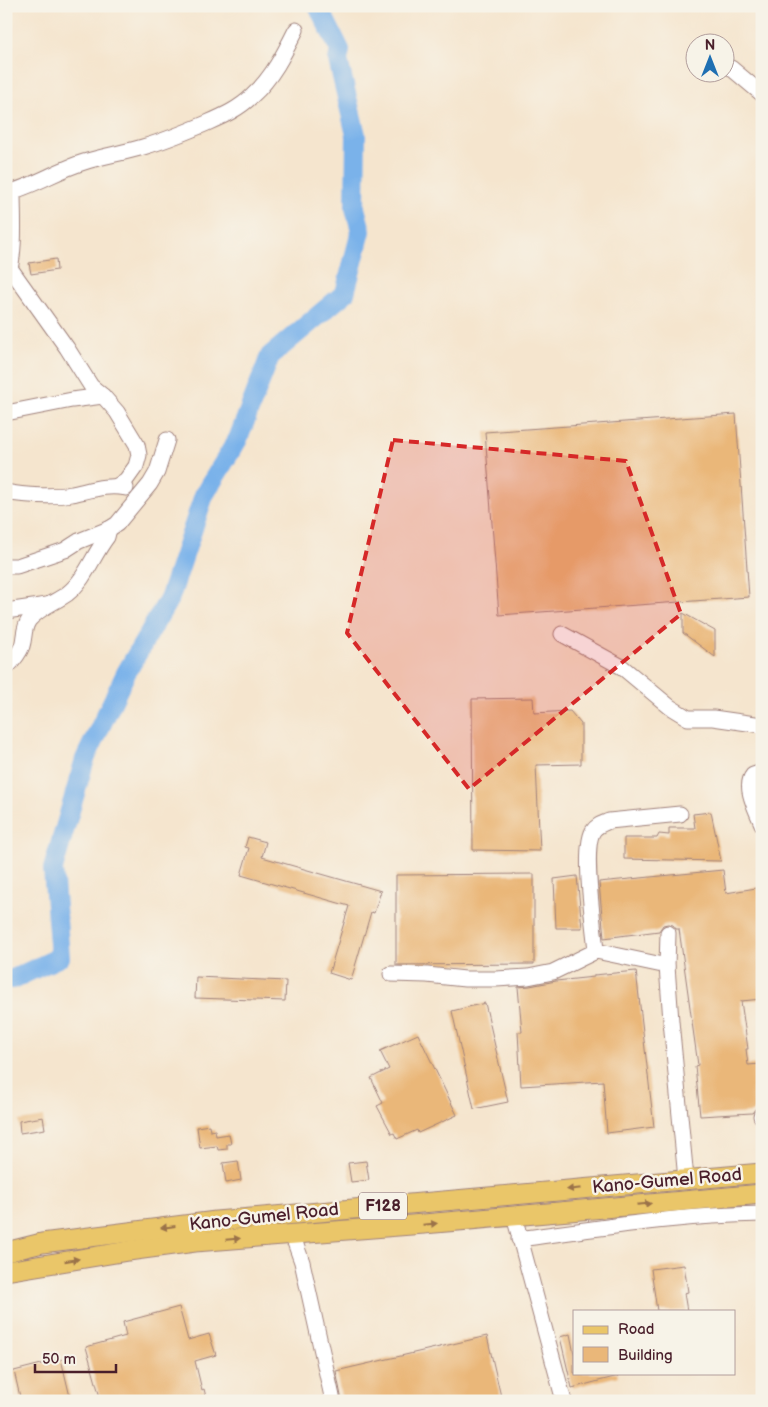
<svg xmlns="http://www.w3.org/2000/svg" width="768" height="1407" viewBox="0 0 768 1407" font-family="'Balsamiq Sans',sans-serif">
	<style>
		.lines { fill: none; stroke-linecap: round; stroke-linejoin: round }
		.river { stroke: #7ab2ea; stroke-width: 20 }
		.building { fill: #eab779 }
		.minor-casing { stroke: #a0827c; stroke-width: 17 }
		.major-casing { stroke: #a0827c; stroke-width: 21 }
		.minor { stroke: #fff; stroke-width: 15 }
		.major { stroke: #eac669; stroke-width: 19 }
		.oneway { fill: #9a724a }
		.marked { fill: #d62828; fill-opacity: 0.2; stroke: #d62828; stroke-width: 4; stroke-dasharray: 10 6; stroke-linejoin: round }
		.labels { text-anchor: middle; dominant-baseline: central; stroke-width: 5; stroke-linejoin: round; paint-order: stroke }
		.shield { fill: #f7f3e8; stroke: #7e5f64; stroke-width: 1 }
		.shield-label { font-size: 16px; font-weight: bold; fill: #4a1f2b }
		.street-label { font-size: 18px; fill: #4a1f2b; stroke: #f7f3e8 }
	</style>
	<rect width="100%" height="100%" fill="#f7f3e8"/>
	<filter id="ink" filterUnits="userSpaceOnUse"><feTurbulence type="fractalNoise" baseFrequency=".02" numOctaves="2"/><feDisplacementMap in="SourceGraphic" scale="10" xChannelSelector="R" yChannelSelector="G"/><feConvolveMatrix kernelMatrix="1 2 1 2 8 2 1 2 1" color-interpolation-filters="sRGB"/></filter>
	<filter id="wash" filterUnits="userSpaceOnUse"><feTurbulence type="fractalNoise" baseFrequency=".0096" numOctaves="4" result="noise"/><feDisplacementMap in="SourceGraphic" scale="20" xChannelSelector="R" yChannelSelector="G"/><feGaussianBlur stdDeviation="1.12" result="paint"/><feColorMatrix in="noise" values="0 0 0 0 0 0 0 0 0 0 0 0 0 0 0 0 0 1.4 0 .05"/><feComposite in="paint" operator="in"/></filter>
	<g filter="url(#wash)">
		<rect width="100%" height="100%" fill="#f5e5ce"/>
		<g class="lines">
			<polyline class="river" points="6,979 13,979 60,957 53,869 85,759 126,673 170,597 204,495 238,439 270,356 345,293 361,231 355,208 356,135 338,60 340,50 318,6"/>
		</g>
		<g id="blocks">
			<g class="building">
				<polygon points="56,259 57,270 31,274 29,263"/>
				<polygon points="736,414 749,597 499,615 485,432"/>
				<polygon points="683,613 715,631 715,657 683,633"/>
				<polygon points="533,698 534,713 570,711 581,724 581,764 536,765 540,851 473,850 472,699"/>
				<polygon points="711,812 721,861 624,859 624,838 657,838 659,834 669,835 669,828 695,828 693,814"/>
				<polygon points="248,837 266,842 262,857 381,891 374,913 371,912 351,980 329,973 349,906 241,875 249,848 245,847"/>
				<polygon points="723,870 726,893 762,887 762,999 741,1001 748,1049 746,1049 748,1065 762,1064 762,1107 756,1108 752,1113 700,1116 695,1066 698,1065 679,929 676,929 673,925 668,924 663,925 659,931 604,938 599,882"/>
				<polygon points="534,874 534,964 396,965 396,875"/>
				<polygon points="577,876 582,928 556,928 554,879"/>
				<polygon points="636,971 654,1127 607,1133 603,1081 521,1086 518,1032 522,1032 518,987 530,986 556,981 594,977 594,975"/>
				<polygon points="196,977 286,981 285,1001 195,998"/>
				<polygon points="485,1003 508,1102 474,1109 452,1011"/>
				<polygon points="418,1034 457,1115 418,1133 417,1130 397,1139 394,1133 392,1134 377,1106 383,1103 371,1078 389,1069 380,1051"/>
				<polygon points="43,1117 45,1129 20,1133 19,1121"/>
				<polygon points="209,1125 210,1131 215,1130 216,1136 229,1134 231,1144 227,1144 227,1149 218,1150 217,1146 200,1148 197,1127"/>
				<polygon points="238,1161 241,1180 226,1183 223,1163"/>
				<polygon points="366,1161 369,1180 351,1182 348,1163"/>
				<polygon points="684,1265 688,1292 684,1293 687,1311 657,1311 651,1269"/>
				<polygon points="179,1307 188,1340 209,1334 216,1355 195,1361 202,1390 204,1389 207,1401 101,1401 86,1347 126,1336 123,1322"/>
				<polygon points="570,1334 574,1354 574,1373 617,1373 618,1376 572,1388 560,1337"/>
				<polygon points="487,1336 502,1401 342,1401 336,1371"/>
				<polygon points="61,1359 71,1401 21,1401 14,1371"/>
			</g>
		</g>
	</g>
	<g filter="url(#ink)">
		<use href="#blocks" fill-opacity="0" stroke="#a0827c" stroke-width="1"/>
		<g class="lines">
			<defs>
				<g id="minor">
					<polyline points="731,68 762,94"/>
					<path d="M6 193C33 187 57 170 84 162 103 156 123 153 143 147 164 141 186 132 207 123 223 116 239 109 252 96 272 78 284 54 296 30"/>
					<polyline points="10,268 67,348 91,386 103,396 117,412 137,445 139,455 136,466 126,480 117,486"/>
					<path d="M8 276C16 251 13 217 13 191"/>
					<polyline points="6,413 72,400 103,396"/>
					<path d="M6 492C24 496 55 497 72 494 91 490 107 484 126 488"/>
					<polyline points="6,566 17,566 65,550 79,541 109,529 117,524 150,484 157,472 167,440"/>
					<polyline points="6,611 47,605"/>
					<polyline points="562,634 622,667 670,707 688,718 713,718 762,725"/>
					<path d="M6 668C12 662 19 654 22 646 25 637 23 628 29 620 40 607 54 603 67 594 86 579 93 555 107 537L109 529"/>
					<path d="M762 772 753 775C743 787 757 811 762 824"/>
					<polyline points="668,933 667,966 671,1021 686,1179"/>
					<path d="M596 951C594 927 582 849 593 831 597 825 602 824 609 821L680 814"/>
					<polyline points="391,974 427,975 465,979 496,979 528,977 553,972 596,951 667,966"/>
					<polyline points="761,1116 762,1116"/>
					<polyline points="514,1216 564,1401"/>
					<polyline points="292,1234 302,1262 333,1401"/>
					<path d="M519 1239C600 1228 680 1215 762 1214"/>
				</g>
				<g id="major">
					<polyline points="6,1252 42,1243 216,1221 762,1173"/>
					<polyline points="6,1271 128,1251 195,1242 424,1224 762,1194"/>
				</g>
			</defs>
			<use href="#minor" class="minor-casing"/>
			<use href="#major" class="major-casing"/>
			<use href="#minor" class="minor"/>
			<use href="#major" class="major"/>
		</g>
		<defs><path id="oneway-solid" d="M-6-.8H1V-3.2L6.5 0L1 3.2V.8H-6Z" transform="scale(1.25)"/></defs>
		<g class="oneway">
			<use href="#oneway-solid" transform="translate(574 1189) rotate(174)"/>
			<use href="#oneway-solid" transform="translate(644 1204) rotate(-5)"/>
			<use href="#oneway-solid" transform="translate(430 1224) rotate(-5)"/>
			<use href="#oneway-solid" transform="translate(168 1227) rotate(173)"/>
			<use href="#oneway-solid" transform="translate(233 1239) rotate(-5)"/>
			<use href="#oneway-solid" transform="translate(72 1260) rotate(-9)"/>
		</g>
	</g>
	<path class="marked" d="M393 440 626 461 681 614 469 789 347 633Z"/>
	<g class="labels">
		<rect class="shield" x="359" y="1192.5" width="48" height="27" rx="4"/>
		<g class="shield-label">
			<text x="383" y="1206">F128</text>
		</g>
		<g class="street-label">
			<text transform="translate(667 1181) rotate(-5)">Kano-Gumel Road</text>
			<text transform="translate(264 1217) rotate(-6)">Kano-Gumel Road</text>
		</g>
	</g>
	<rect width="768" height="1407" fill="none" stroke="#f7f3e8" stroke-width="25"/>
	<rect x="573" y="1310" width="162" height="65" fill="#f7f3e8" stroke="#b29e9c"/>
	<rect x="583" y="1326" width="25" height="8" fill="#eac669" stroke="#b29e9c"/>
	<text x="618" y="1334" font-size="15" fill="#4a1f2b">Road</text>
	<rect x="583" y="1347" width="25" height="15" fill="#eab779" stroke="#b29e9c"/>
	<text x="618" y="1360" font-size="15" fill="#4a1f2b">Building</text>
	<g transform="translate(710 58)"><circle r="24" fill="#f7f3e8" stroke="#b29e9c"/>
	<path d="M0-4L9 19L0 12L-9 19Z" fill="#1f6fb2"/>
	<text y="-8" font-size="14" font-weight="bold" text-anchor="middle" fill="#4a1f2b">N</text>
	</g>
	<path d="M35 1364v8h81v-8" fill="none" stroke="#4a1f2b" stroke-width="2.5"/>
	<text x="42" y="1364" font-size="15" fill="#4a1f2b" stroke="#f7f3e8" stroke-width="4" paint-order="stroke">50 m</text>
</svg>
